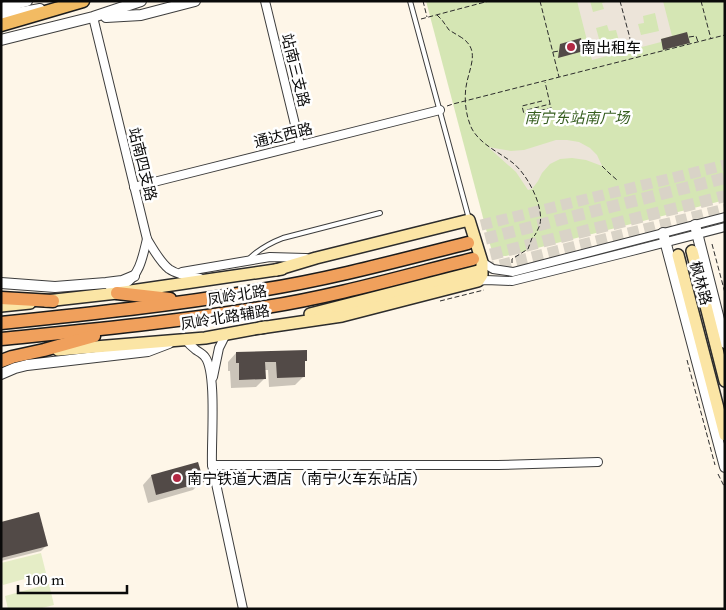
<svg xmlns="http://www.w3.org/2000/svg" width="726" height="610" viewBox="0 0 726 610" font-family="'Source Serif 4','Noto Sans SC',serif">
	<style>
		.green { fill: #d5e6b4 }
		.pitch { fill: #e5edc6 }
		.plaza { fill: #ece4d9; fill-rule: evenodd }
		.shadow { fill: #0003 }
		.building { fill: #524a47 }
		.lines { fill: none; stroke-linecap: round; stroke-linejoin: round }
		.secondary-tunnel { stroke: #d9d3c7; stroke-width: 11; stroke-dasharray: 11 5.5; stroke-linecap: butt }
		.trunk-tunnel { stroke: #d9d3c7; stroke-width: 12; stroke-dasharray: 12 6; stroke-linecap: butt }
		.service-casing { stroke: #3d3d3d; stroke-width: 6 }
		.minor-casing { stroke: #3d3d3d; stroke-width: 10 }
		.tertiary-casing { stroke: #3d3d3d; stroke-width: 12 }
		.secondary-casing { stroke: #2c2c2c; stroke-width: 14 }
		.primary-casing { stroke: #1b1b1b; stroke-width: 15 }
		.trunk-casing { stroke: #1b1b1b; stroke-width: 15 }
		.path { stroke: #2c2c2c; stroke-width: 1; stroke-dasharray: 5 2.5; stroke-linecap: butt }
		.service { stroke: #fff; stroke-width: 4 }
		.minor { stroke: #fff; stroke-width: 8 }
		.tertiary { stroke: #fff; stroke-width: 10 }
		.secondary { stroke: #fbe5a5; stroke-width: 11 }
		.primary { stroke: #f2bb63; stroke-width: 12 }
		.trunk { stroke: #f0a05c; stroke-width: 12 }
		.path-bridge { stroke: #2c2c2c; stroke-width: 1; stroke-dasharray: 5 2.5; stroke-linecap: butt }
		.poi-dot { fill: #b22944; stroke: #fff; stroke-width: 2 }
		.labels { text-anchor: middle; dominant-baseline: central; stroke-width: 5; stroke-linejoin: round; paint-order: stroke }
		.poi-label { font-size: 15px; fill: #0a0a0a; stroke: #fff; text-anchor: start }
		.street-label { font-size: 15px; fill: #0a0a0a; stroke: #fff }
		.park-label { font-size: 15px; font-style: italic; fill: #355d1e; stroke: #fff }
	</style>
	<rect width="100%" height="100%" fill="#fef6e8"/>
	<path class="green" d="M426 1H725V200L506 256C499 256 495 254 491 248Z"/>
	<g class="pitch">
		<polygon points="41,553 46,573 3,585 1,580 1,563"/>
		<polygon points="49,584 54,605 38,609 8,609 5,596"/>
	</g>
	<g class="plaza">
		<path d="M577 1H590L593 12 604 9 602 3 609 1H663L672 36 661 39V42L592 60ZM655 13 659 31 641 35 638 24 644 23 643 16ZM607 25 609 31 616 30 619 41 601 46 596 28Z"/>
		<polygon points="556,140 567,140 579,142 590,148 597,155 602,166 586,160 572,158 560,159 550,164 542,173 538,181 532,189 528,190 516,172 488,147 511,151 524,150"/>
	</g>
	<g class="shadow">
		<polygon points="236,353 303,362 304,376 295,385 269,387 268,370 265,370 265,378 256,387 231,388 230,371 228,371 228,362"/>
		<polygon points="151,476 202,481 193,490 148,503 143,485"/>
		<polygon points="1,523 47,545 41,551 1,561"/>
	</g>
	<g class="building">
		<polygon points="687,32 690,43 663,50 661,39"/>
		<polygon points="581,38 584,51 558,58 560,44"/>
		<polygon points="307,350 307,361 305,361 305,377 277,378 276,362 265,362 266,379 239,380 239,363 236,363 236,352"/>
		<polygon points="198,462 204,482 156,495 151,475"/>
		<polygon points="39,512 48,546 1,558 1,522"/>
	</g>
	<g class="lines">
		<g class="secondary-tunnel">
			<polyline points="465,229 725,165"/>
			<polyline points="484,269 725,209"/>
		</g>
		<g class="trunk-tunnel">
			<polyline points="468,243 725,178"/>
			<polyline points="473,259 725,196"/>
		</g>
		<defs>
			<g id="service">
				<polyline points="410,1 469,219"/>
				<path d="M249 259C259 249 270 243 283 238L380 213"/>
			</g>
			<g id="minor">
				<polyline points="265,1 300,145"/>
				<path d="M93 17 147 239C153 249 160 262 169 269 176 274 192 277 200 278"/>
				<polyline points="134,187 440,110"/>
				<polyline points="482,262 493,269 513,272 725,217"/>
				<polyline points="182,272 270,257 306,258"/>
				<polyline points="478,281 486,280 512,281 628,252 725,227"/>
				<path d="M110 290C115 288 120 287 125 284 140 275 143 255 147 239"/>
				<path d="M185 339C188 343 192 347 196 350 199 352 203 354 205 357 217 372 211 442 212 465L243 609"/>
				<polyline points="213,377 219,348 226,334"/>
				<polyline points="212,465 498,465 598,462"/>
			</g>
			<g id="tertiary">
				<polyline points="1,8 27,1"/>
				<polyline points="1,16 40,9"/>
				<polyline points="106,17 141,15 195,1"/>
				<polyline points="1,40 93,17 141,1"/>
				<polyline points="695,225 725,343"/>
				<polyline points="663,233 725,467"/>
				<polyline points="1,283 55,287 106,283 122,281 134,276"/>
				<polyline points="1,374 15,368 27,365 148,351 169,343"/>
			</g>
			<g id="secondary">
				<polyline points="692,251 725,381"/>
				<polyline points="678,255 725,435"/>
				<polyline points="46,301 117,293 282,269"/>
				<polyline points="1,306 30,303"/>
				<polyline points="310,314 478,271"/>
				<polyline points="260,328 342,316 478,281 482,275 482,262 469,220 316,258 276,270"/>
				<polyline points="58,350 205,338 265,327"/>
			</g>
			<polyline id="primary" points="1,25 83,1"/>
			<g id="trunk">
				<polyline points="117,293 170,299"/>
				<polyline points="1,298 53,301"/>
				<path d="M1 323C88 314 175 305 261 290 331 279 400 260 468 243"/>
				<path d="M1 339C90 330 178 322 266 307 336 296 404 276 473 259"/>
				<polyline points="1,361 12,357 44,350 94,336"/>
			</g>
		</defs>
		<use href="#service" class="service-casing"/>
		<use href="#minor" class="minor-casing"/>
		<use href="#tertiary" class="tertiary-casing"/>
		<use href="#secondary" class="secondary-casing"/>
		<use href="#primary" class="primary-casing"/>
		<use href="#trunk" class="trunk-casing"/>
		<g class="path">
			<polyline points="423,1 427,17"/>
			<polyline points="540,1 559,77"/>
			<polyline points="620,1 635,57"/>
			<polyline points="701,1 711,39"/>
			<polyline points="437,15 442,20 449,30 459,36"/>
			<polyline points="421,19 489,1"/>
			<polyline points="689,37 696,36 698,42"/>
			<polyline points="553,52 559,51"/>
			<polyline points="542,101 522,106 524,114 551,108 545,82"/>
			<polyline points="447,106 453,104 725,35"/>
			<polyline points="527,110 550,104"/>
			<polyline points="602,166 609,173 617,180"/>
			<polyline points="712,244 725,293"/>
			<polyline points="512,263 512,259 528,249 532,238 535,235"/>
			<polyline points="440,301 484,290"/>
			<polyline points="687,360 715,465"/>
			<polyline points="718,474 725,488"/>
		</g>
		<use href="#service" class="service"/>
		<use href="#minor" class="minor"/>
		<use href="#tertiary" class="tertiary"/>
		<use href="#secondary" class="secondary"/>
		<use href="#primary" class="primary"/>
		<use href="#trunk" class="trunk"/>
		<path class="path-bridge" d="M459 36C482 49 469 67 466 87 464 100 466 117 472 129 481 145 499 152 513 163 527 174 544 206 540 224 539 228 537 231 535 235"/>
	</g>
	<g class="poi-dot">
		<circle cx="571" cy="47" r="5"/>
		<circle cx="177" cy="478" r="5"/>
	</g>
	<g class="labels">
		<g class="poi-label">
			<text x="581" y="47">南出租车</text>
			<text x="187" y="478">南宁铁道大酒店（南宁火车东站店）</text>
		</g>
		<g class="street-label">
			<text transform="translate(296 70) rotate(76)">站南三支路</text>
			<text transform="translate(283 135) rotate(-14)">通达西路</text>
			<text transform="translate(143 164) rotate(76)">站南四支路</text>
			<text transform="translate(701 283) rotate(75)">枫林路</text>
			<text transform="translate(237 295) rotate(-9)">凤岭北路</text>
			<text transform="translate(225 317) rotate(-9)">凤岭北路辅路</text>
		</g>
		<g class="park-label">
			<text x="577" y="117">南宁东站南广场</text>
		</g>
	</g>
	<rect width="726" height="610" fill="none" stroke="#0a0a0a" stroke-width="5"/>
	<path d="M18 585v8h109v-8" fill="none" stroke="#0a0a0a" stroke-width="2.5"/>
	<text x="25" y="585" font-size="15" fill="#0a0a0a" stroke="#ffffff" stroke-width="4" paint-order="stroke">100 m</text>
</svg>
